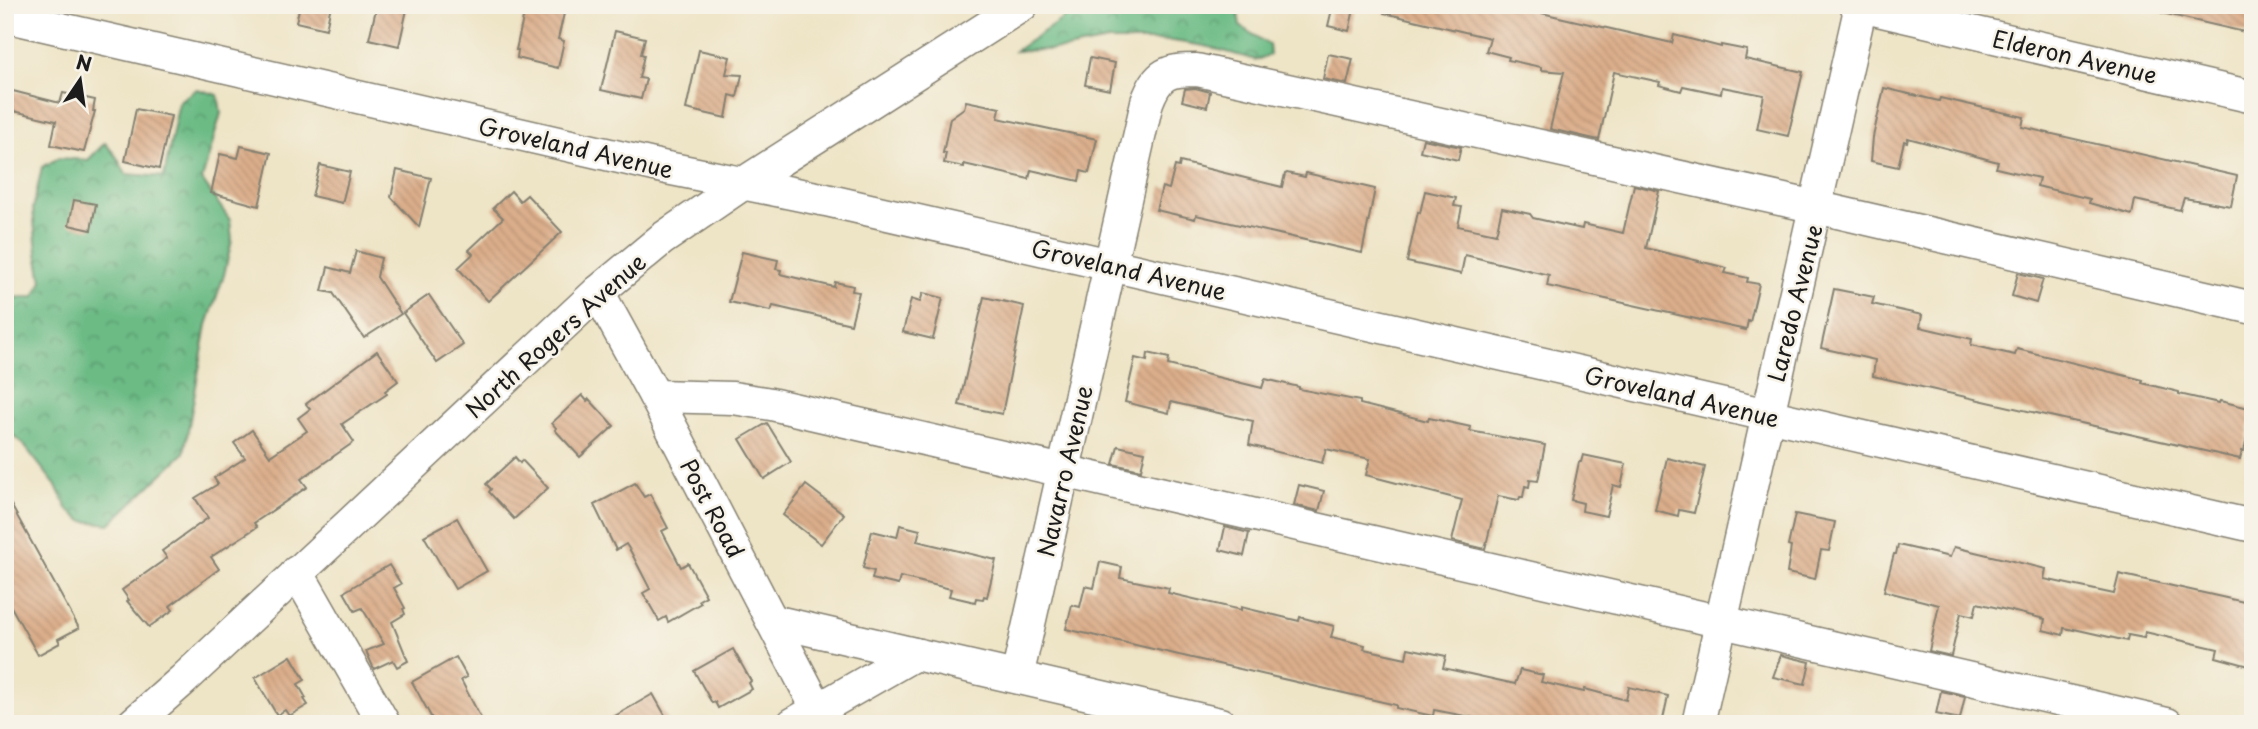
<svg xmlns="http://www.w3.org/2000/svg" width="2258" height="729" viewBox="0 0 2258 729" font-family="'Playpen Sans',sans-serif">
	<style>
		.forest { fill: url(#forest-crowns); stroke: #446c50; stroke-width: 2 }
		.building { fill: url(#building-back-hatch) }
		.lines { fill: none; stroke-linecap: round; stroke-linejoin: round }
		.minor-casing { stroke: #858071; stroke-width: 35 }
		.minor { stroke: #fff; stroke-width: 32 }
		.labels { text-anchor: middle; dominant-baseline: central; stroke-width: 5; stroke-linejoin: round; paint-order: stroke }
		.street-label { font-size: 23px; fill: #1c1c1c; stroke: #f7f3e8 }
	</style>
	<defs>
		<pattern id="forest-crowns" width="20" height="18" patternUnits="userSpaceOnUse" patternTransform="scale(1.75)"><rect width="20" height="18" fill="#6cbb85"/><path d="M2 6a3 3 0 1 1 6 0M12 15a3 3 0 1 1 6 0" fill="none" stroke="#58976c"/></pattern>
		<pattern id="building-back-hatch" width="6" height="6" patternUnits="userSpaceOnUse" patternTransform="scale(1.75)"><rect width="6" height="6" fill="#dbae8b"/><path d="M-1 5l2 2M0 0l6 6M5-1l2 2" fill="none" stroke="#bb9577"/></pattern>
	</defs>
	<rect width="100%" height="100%" fill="#f7f3e8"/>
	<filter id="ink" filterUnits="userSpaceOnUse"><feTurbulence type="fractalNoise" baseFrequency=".0143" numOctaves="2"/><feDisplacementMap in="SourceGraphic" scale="14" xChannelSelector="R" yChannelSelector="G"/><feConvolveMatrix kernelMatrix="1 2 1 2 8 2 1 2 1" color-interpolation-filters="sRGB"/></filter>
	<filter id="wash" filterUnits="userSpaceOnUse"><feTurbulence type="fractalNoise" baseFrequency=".00686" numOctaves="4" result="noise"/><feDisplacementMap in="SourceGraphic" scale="28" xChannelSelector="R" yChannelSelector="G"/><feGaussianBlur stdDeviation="1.57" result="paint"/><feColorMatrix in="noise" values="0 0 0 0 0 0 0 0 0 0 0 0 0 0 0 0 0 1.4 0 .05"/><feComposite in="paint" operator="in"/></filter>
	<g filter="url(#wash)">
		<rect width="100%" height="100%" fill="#eee4c6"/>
		<g class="forest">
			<polygon points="1083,5 1237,5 1240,26 1269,45 1270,55 1256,60 1205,46 1173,41 1108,41 1065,49 1015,51"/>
			<polygon points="197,89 218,95 221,113 202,180 230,220 232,240 224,275 207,325 184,453 110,524 83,521 68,510 56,486 23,444 5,428 5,298 34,297 42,281 37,253 33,209 42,167 59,158 88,160 105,143 116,156 126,174 164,177 179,101"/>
		</g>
		<g id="blocks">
			<g class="building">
				<polygon points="300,5 331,5 326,29 296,22"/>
				<polygon points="377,5 408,5 399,46 369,39"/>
				<polygon points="529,5 566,5 558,39 564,41 558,68 517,58 518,50 516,50 524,14 527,15"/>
				<polygon points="1333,5 1355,5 1349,31 1328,26"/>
				<polygon points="1385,5 1521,5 1520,8 1672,43 1674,35 1721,47 1721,45 1747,50 1745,59 1803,72 1788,136 1757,129 1764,95 1722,87 1721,94 1683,86 1681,91 1659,85 1660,82 1614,72 1599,140 1550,129 1564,72 1541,70 1541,67 1508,60 1509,57 1486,51 1490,38 1384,13"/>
				<polygon points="2163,5 2253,5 2253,34 2162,13"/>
				<polygon points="615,31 645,38 641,54 644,55 639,78 646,79 641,99 601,90"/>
				<polygon points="699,50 730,57 726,74 742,75 737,97 730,95 726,118 686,109"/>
				<polygon points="1328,54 1353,59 1347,84 1323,79"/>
				<polygon points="1090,58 1115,63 1110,90 1085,85"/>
				<polygon points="1195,88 1210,92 1207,107 1182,101 1185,89"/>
				<polygon points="1884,88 1939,101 1940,98 2024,117 2022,127 2237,176 2231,206 2184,198 2180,210 2135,200 2132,215 2089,203 2090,199 2037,186 2039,178 1996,168 1998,162 1908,138 1907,142 1904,141 1898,167 1871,161 1873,137"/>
				<polygon points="5,89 60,103 63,93 95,100 93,111 95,111 84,152 51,145 56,121 5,109"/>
				<polygon points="966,101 1000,108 998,118 1097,139 1089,173 1081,171 1079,181 1031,170 1029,179 964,164 964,167 944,163 946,153 943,153 950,118 964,108"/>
				<polygon points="136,109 171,116 159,169 125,161"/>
				<polygon points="1423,139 1461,147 1458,160 1420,151"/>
				<polygon points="241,146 271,153 259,206 211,193 220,154 238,158"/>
				<polygon points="1180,162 1282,187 1285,174 1287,173 1305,177 1306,173 1375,189 1362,253 1196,215 1195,219 1156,210 1162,187 1169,189 1175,166 1179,167"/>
				<polygon points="320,165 350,172 342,203 312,196"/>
				<polygon points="397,170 431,178 419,227 391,197"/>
				<polygon points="1634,185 1659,191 1646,248 1727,268 1725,273 1748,278 1747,282 1759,284 1750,322 1748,321 1746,330 1547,286 1549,275 1465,255 1461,274 1407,262 1418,212 1420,213 1425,191 1456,198 1454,206 1462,207 1458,226 1496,234 1502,208 1530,214 1533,218 1582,229 1583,224 1623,233"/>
				<polygon points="511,191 520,201 527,195 562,232 488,301 458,268 473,254 469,250 503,218 493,208"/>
				<polygon points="74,200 96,204 91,230 69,225"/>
				<polygon points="356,251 381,258 377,277 401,314 364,338 333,293 322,291 328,267 350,273"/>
				<polygon points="742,252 778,260 776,269 781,270 780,274 834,287 835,282 853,286 852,291 859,292 851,324 773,306 771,311 729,302"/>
				<polygon points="2018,273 2043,279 2036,303 2012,296"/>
				<polygon points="1834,289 1874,297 1872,304 1922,315 1920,327 1972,339 1971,345 2015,355 2017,349 2143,380 2142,383 2179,392 2179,394 2219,403 2220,401 2253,409 2244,451 2242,451 2240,459 1873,376 1875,360 1821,348"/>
				<polygon points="923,293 943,298 933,339 903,332 911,299 920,302"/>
				<polygon points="429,295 463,345 437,363 403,313"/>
				<polygon points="984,297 1024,306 1002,414 959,405"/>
				<polygon points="377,351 398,381 385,391 387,394 342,424 354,442 301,479 307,487 254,523 257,527 211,557 219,569 170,606 173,610 149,627 127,601 129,600 122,590 167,558 162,551 208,518 195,498 218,484 214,478 245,458 234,443 252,430 270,456 307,431 298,418 310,409 306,404"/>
				<polygon points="1148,353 1169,358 1168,365 1262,388 1265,379 1299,387 1299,389 1360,401 1360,404 1428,421 1429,418 1471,427 1470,431 1545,445 1538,481 1530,480 1529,487 1525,486 1523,497 1520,497 1519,500 1498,496 1485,549 1452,541 1462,500 1366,475 1370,459 1326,449 1322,463 1249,445 1253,421 1171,402 1169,413 1125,402 1135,358 1147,361"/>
				<polygon points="582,395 587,401 589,399 614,426 580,457 555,430 556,428 552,423"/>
				<polygon points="767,423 791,462 764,479 740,439"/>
				<polygon points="1118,446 1145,452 1141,470 1113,464"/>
				<polygon points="1583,455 1626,464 1621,487 1613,485 1606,516 1582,511 1583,503 1571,500 1579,462 1581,462"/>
				<polygon points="515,457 520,463 522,460 548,488 514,519 489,492 491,489 486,484"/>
				<polygon points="1667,458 1705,467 1694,513 1679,510 1678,516 1655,510"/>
				<polygon points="635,483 644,497 650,494 668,528 662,531 681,567 688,563 706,596 699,600 701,603 668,622 666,617 659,621 643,593 650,589 631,552 626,544 616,550 594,505"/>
				<polygon points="806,485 844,514 821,544 783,515"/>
				<polygon points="1299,485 1324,491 1319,511 1294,505"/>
				<polygon points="5,494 79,628 58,639 60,643 38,655 5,596"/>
				<polygon points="1795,514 1835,522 1829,551 1821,550 1815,579 1787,573 1791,547 1788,546"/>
				<polygon points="457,518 487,571 455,589 424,536"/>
				<polygon points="900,525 920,530 917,541 996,560 987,597 984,596 983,599 976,598 975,602 949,596 951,589 900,577 898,585 872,579 874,571 863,568 872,531 897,537"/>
				<polygon points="1225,527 1249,533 1244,556 1220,550"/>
				<polygon points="1898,545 1950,557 1954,547 2046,569 2044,579 2114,594 2119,574 2253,604 2253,650 2249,666 2216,657 2218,649 2145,632 2144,638 2128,635 2127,641 2074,629 2074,630 2064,628 2063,635 2043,630 2045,619 1977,603 1974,616 1961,613 1951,656 1929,651 1939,605 1884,591 1894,554 1896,554"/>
				<polygon points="1100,562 1122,567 1120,578 1169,588 1168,593 1241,610 1241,607 1299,621 1300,617 1334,626 1331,637 1365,645 1364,649 1406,658 1408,648 1446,656 1443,668 1515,684 1520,670 1543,675 1541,682 1584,692 1585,689 1626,700 1629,687 1668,696 1662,724 1506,724 1434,710 1433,716 1396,708 1396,705 1066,629 1072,605 1080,607 1085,586 1094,588"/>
				<polygon points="389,565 401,584 394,588 405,608 403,609 405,614 392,622 408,661 397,667 393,660 374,669 366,651 384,644 362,608 355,611 344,592"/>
				<polygon points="733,649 751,681 749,683 752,689 718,708 715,702 712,703 694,671"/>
				<polygon points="1781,655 1810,662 1805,684 1773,677"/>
				<polygon points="291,656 305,680 298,684 306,698 304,699 308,705 289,716 285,710 277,715 255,678"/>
				<polygon points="456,657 467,677 461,680 484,724 435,724 412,682"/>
				<polygon points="1941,691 1965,696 1960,719 1936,714"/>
				<polygon points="653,694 670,724 601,724 634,705"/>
			</g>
		</g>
	</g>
	<g filter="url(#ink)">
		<use href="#blocks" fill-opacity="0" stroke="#858071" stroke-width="2"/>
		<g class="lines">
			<defs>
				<g id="minor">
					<polyline points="1856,5 2253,97"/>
					<polyline points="5,16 667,168 826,200 2253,526"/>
					<polyline points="598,292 655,396 818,710 827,724"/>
					<polyline points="655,396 733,398 771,404 2167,724"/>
					<polyline points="297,572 384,724"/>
					<polyline points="773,621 915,654"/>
					<path d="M1017 677 1147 102C1158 73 1167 70 1197 70L1798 203 2253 308"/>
					<polyline points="133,724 183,680 598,292 662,239 744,183 1022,5"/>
					<polyline points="793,724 915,654 1220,724"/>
					<polyline points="1698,724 1861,5"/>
				</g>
			</defs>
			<use href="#minor" class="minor-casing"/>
			<use href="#minor" class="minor"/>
		</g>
	</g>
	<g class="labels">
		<g class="street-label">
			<text transform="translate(2075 56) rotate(13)">Elderon Avenue</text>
			<text transform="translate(576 147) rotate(13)">Groveland Avenue</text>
			<text transform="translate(1129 269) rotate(13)">Groveland Avenue</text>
			<text transform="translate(1794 303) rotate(-76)">Laredo Avenue</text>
			<text transform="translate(555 335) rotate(-42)">North Rogers Avenue</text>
			<text transform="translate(1682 396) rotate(13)">Groveland Avenue</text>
			<text transform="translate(1064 471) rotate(-77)">Navarro Avenue</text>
			<text transform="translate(713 508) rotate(62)">Post Road</text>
		</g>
	</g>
	<rect width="2258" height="729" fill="none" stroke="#f7f3e8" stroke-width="28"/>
	<g transform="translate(80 80) rotate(13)" stroke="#f7f3e8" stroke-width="5" paint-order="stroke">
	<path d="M0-5L12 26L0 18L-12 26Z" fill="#1c1c1c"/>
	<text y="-10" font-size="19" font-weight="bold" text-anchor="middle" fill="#1c1c1c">N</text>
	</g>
</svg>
